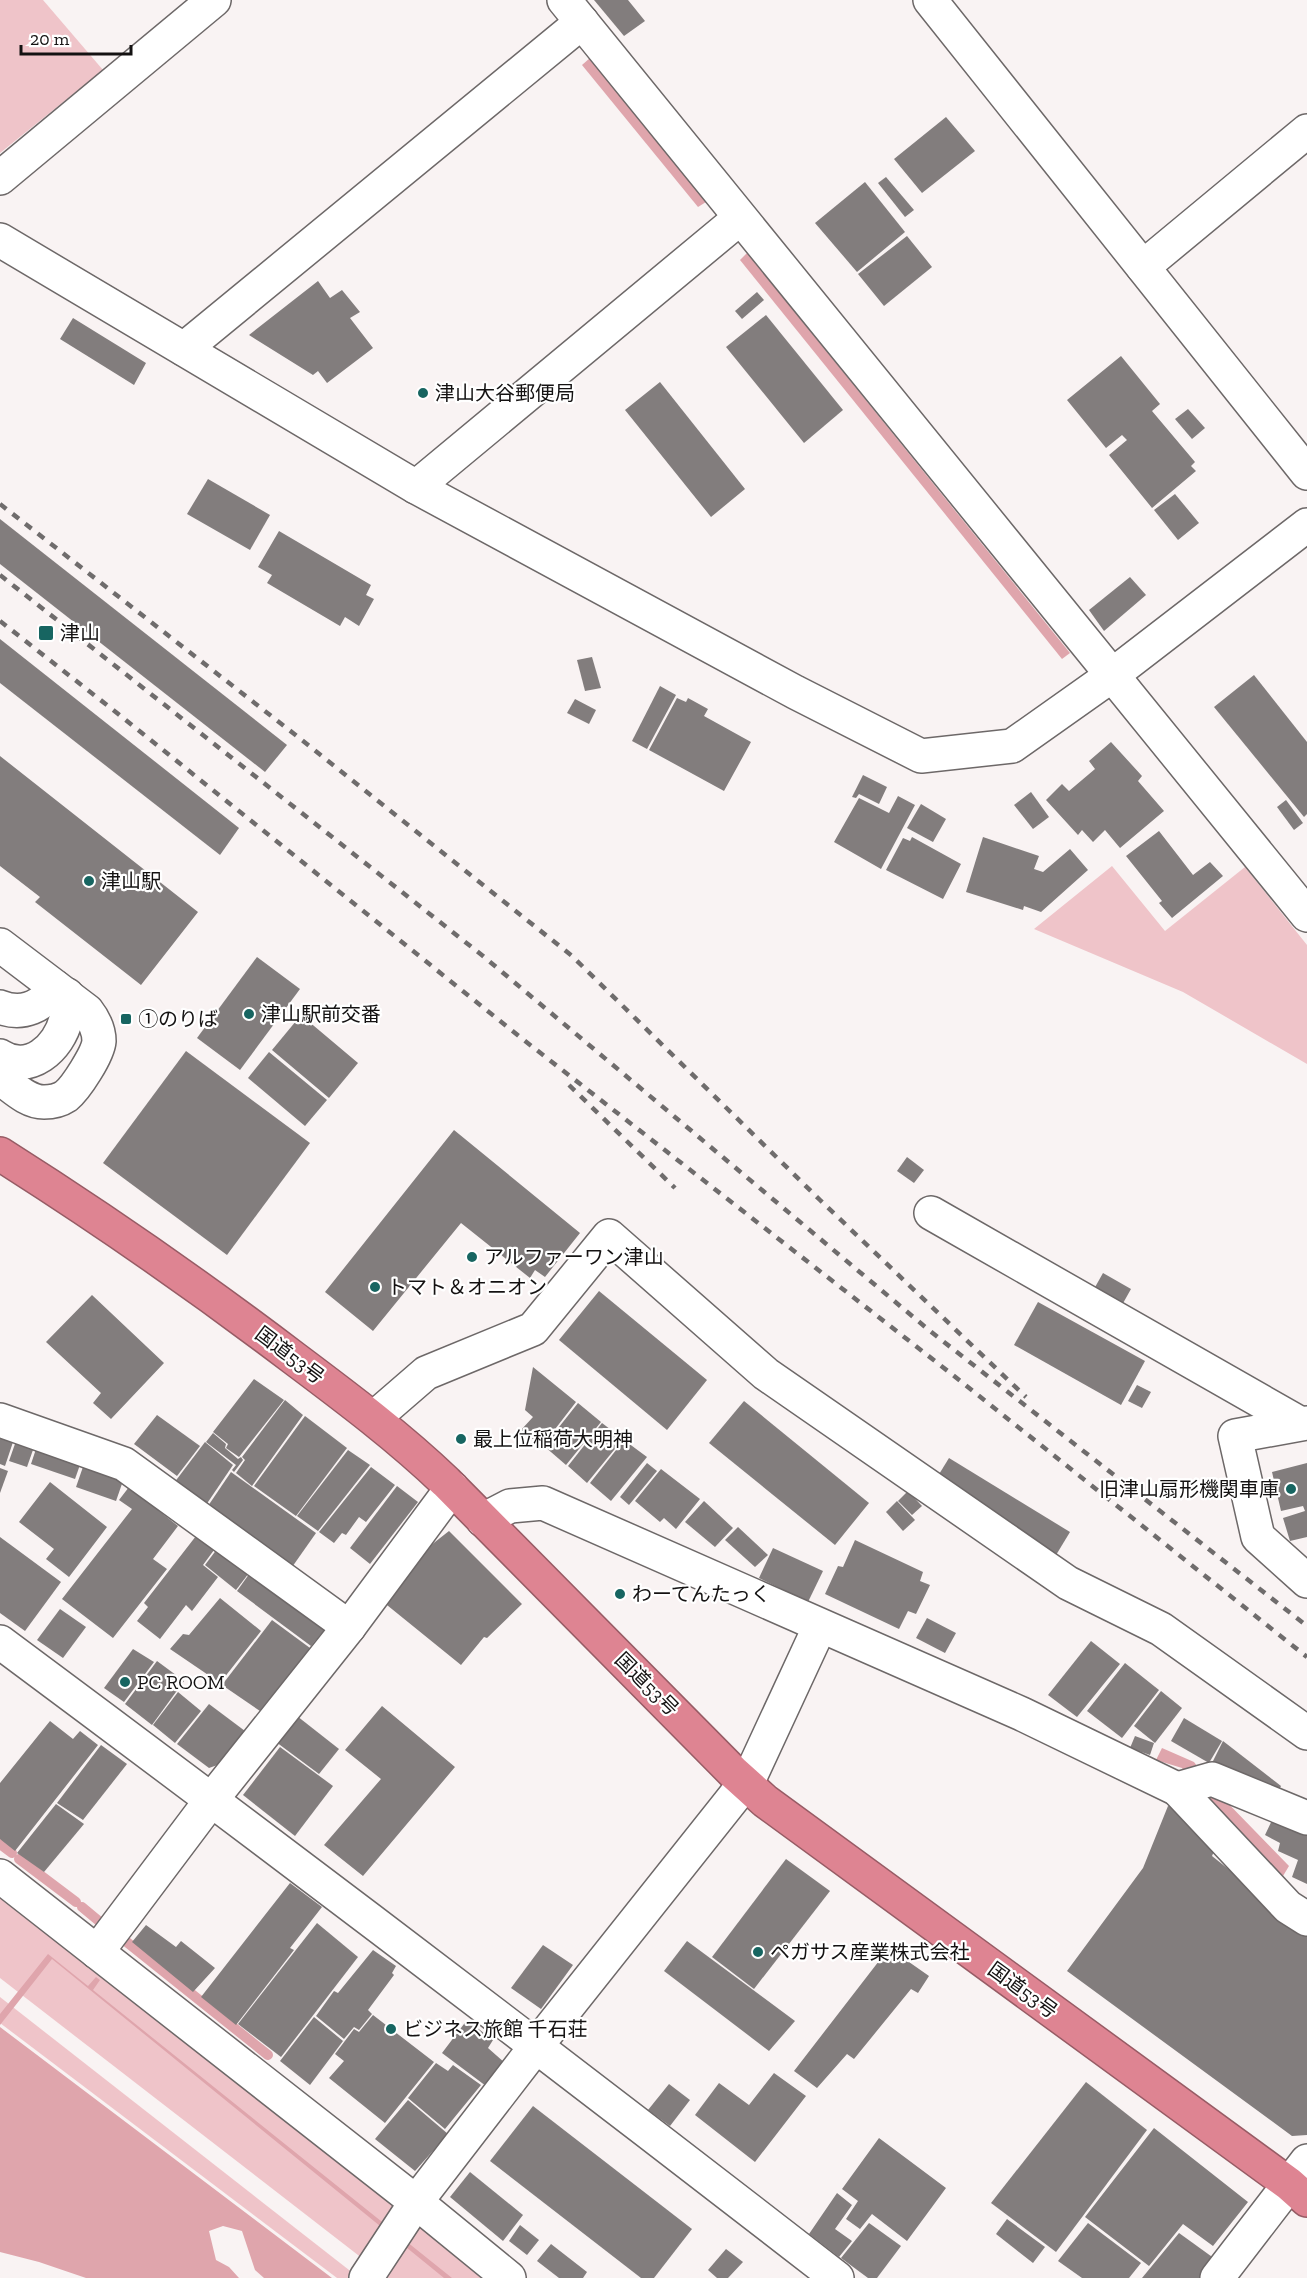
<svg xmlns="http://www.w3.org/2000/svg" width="1307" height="2278" viewBox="0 0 1307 2278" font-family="'Zilla Slab','Noto Sans JP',serif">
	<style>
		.green { fill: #efc4c9 }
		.water { fill: #dfa5ac }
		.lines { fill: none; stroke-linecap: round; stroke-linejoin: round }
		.stream { stroke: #dfa5ac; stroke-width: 10 }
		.building { fill: #827d7d }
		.minor-casing { stroke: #6d6868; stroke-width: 36 }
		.highway-casing { stroke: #975c65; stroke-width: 36 }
		.minor { stroke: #fff; stroke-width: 33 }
		.highway { stroke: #de8492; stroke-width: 33 }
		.rail { stroke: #6f6c6c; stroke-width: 4.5; stroke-dasharray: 8 8; stroke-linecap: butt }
		.poi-dot { fill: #176561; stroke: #fff; stroke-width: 2 }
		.labels { text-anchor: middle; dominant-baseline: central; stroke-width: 4.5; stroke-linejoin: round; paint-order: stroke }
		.poi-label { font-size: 20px; fill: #141212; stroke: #fff; text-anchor: start }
		.street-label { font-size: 20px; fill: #141212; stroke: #fff }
	</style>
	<rect width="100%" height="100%" fill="#f9f3f3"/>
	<g class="green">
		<polygon points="0,0 43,0 103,70 0,153"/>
		<polygon points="1112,866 1165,931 1245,867 1307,945 1307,1064 1183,992 1034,929"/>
		<polygon points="0,1888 400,2208 367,2262 0,1978"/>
		<polygon points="0,1997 358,2277 357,2278 337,2278 0,2023"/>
		<polygon points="415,2221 485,2278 385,2278"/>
	</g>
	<g class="water">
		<polygon points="590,58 706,202 698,207 582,65"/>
		<polygon points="747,253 1070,653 1062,659 740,260"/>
		<polygon points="1162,1748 1194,1762 1218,1793 1289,1866 1283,1876 1199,1797 1182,1768 1156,1760"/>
		<polygon points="48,1954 88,1986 96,1977 100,1980 93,1990 452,2278 444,2278 52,1959 0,2025 0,2014"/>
		<polygon points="0,2027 332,2278 264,2278 255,2270 242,2231 223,2226 209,2231 216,2260 229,2267 239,2278 86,2278 39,2262 0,2252"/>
	</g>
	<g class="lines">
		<g class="stream">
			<polyline points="0,1844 12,1853"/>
			<polyline points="19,1859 76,1902"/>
			<polyline points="82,1907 100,1922"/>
			<polyline points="123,1939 268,2055"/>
		</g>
	</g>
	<g class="building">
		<polygon points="594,0 628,0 645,21 624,36"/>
		<polygon points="946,117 975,151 922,193 894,159"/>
		<polygon points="886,177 914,210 905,217 878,183"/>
		<polygon points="865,182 905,232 857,272 815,223"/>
		<polygon points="907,236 932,267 884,306 858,274"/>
		<polygon points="318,281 330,298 342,290 360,312 350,318 373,348 327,383 318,371 313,375 249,335"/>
		<polygon points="757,292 764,300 742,319 735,311"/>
		<polygon points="766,315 843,410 804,443 726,347"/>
		<polygon points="73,318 146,363 134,385 60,339"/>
		<polygon points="1121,356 1160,404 1152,411 1195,462 1191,466 1196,471 1152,508 1109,455 1127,440 1122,435 1106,448 1067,400"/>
		<polygon points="660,382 745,489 711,517 625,410"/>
		<polygon points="1188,409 1205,428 1192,439 1175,419"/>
		<polygon points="208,479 270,515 250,550 187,514"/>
		<polygon points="1175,494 1199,523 1178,540 1154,510"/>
		<polygon points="0,519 287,745 265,772 0,564"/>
		<polygon points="279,531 371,585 366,595 374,599 359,626 345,617 340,626 267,583 272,575 258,567"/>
		<polygon points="1130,577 1146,595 1104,631 1089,610"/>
		<polygon points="0,639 239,828 220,855 0,683"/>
		<polygon points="592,657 601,688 585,691 577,660"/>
		<polygon points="1254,675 1307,742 1307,814 1304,817 1214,707"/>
		<polygon points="660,686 676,695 647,749 632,741"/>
		<polygon points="677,698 686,702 688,698 708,709 704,716 751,742 724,791 649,750"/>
		<polygon points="575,699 596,710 589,724 567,713"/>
		<polygon points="1111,742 1142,776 1138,781 1164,811 1120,848 1105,830 1093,842 1082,830 1078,835 1046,800 1062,784 1069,791 1095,769 1089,761"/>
		<polygon points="0,756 198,912 141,985 35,902 40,897 0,866"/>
		<polygon points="863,775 887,787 879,804 859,794 856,798 852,797"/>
		<polygon points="1031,792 1049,817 1033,829 1014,805"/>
		<polygon points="898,796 915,805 881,869 834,842 859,798 889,813"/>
		<polygon points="1286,800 1303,823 1294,830 1277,807"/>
		<polygon points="921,804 946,819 933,842 907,828"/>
		<polygon points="1159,831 1193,875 1210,862 1223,876 1172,918 1159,903 1162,901 1126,856"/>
		<polygon points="912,837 961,864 943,899 886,870 903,838 910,841"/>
		<polygon points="983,837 1039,856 1034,869 1043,872 1070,849 1088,870 1041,912 1024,906 1023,910 966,892"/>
		<polygon points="257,957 300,989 240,1070 197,1038"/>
		<polygon points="301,1015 358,1063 329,1098 272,1050"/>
		<polygon points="186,1051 310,1143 227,1255 103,1163"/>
		<polygon points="269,1052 327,1100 305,1126 248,1078"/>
		<polygon points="454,1130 580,1233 545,1277 535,1270 530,1278 461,1223 373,1331 325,1292"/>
		<polygon points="907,1157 924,1170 914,1183 897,1171"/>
		<polygon points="1103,1273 1131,1289 1122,1305 1094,1289"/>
		<polygon points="599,1291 707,1380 667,1430 559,1340"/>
		<polygon points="92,1295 164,1363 111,1419 93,1403 101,1393 46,1342"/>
		<polygon points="1038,1302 1145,1361 1121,1405 1014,1345"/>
		<polygon points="533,1367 576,1402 542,1446 521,1430 533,1417 525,1410"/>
		<polygon points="254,1379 284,1400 239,1457 226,1448 228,1444 213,1432"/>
		<polygon points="1137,1385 1151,1392 1142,1408 1128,1401"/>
		<polygon points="285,1400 303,1415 252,1486 236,1473 245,1460 242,1457"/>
		<polygon points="744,1401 869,1503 835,1545 709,1443"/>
		<polygon points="578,1403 601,1422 566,1465 544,1446"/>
		<polygon points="157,1415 200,1446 177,1476 134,1444"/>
		<polygon points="305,1416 347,1448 296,1516 254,1486"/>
		<polygon points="602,1423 623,1439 587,1483 568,1466"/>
		<polygon points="213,1433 226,1444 225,1448 238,1459 241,1457 243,1460 234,1472 232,1470 236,1465 206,1442"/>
		<polygon points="0,1434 14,1439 5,1466 0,1464"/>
		<polygon points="624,1440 647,1457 611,1501 590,1483"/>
		<polygon points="16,1441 34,1447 27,1467 9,1461"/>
		<polygon points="205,1442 233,1465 206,1505 174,1483"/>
		<polygon points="37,1446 81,1462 75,1479 31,1464"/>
		<polygon points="348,1450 370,1465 318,1531 297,1516"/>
		<polygon points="949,1458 1070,1532 1050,1565 933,1484"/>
		<polygon points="647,1463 657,1471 629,1505 620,1497"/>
		<polygon points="1307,1463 1307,1537 1290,1541 1283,1518 1305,1511 1303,1506 1281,1511 1272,1472"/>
		<polygon points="84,1464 124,1478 116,1501 76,1487"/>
		<polygon points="371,1467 395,1485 366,1522 359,1517 346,1535 342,1533 334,1543 319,1532"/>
		<polygon points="0,1468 8,1471 0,1493"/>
		<polygon points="661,1469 700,1499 676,1529 664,1518 660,1522 635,1501"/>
		<polygon points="231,1472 316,1533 290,1570 208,1506"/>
		<polygon points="50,1482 107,1527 69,1577 46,1559 54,1549 19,1522"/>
		<polygon points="397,1486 418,1502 370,1564 350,1548"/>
		<polygon points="129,1487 178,1526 153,1559 167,1569 113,1638 62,1599 132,1509 119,1500"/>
		<polygon points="908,1491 922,1506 912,1515 898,1501"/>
		<polygon points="704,1501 733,1528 715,1547 685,1522"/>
		<polygon points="897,1501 915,1520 903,1531 886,1512"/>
		<polygon points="738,1527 768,1555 755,1567 725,1540"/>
		<polygon points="449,1531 522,1604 487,1638 484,1637 461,1665 382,1601 421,1553"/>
		<polygon points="196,1536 214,1550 203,1565 218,1577 192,1611 186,1605 160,1639 137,1621 148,1607 144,1603"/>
		<polygon points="0,1537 61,1582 25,1631 0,1613"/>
		<polygon points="855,1540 923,1572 920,1581 930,1585 916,1614 908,1611 899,1629 825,1594 838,1566 843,1567"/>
		<polygon points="773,1548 823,1571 808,1602 759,1578"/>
		<polygon points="217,1549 249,1573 236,1590 205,1565"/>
		<polygon points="252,1570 326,1628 311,1646 237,1591"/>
		<polygon points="220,1598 261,1631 220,1683 170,1649 183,1634 189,1635"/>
		<polygon points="60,1609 86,1627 63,1658 37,1640"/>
		<polygon points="927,1618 956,1633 945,1653 916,1638"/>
		<polygon points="272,1620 310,1648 260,1711 222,1685"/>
		<polygon points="1091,1641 1120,1664 1077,1717 1048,1695"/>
		<polygon points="133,1649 154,1662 124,1702 104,1688"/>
		<polygon points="157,1661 184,1681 152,1725 125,1704"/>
		<polygon points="1125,1663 1159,1690 1122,1738 1087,1711"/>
		<polygon points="1161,1691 1182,1708 1155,1743 1134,1726"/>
		<polygon points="178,1692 201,1711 175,1743 153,1725"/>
		<polygon points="209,1704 245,1731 223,1763 209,1768 177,1744"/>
		<polygon points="382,1706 455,1767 363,1876 324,1845 381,1779 345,1750"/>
		<polygon points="297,1716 339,1749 319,1774 276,1742"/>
		<polygon points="1184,1718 1222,1741 1209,1763 1171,1741"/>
		<polygon points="50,1721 73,1739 80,1731 98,1745 15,1851 0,1839 0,1783"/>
		<polygon points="1135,1736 1154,1743 1150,1755 1130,1748"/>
		<polygon points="1223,1741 1281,1786 1276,1796 1210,1767"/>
		<polygon points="101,1745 127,1764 83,1820 57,1803"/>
		<polygon points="280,1747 333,1786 295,1836 243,1795"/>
		<polygon points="56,1804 84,1824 44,1872 17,1853"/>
		<polygon points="1168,1806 1173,1807 1215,1849 1212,1856 1282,1912 1278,1915 1307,1937 1307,2135 1292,2136 1067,1971 1143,1868"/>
		<polygon points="1274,1816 1307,1832 1307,1884 1292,1877 1298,1860 1278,1851 1280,1843 1265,1835"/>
		<polygon points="786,1859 830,1891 754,1989 712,1957"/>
		<polygon points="290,1883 322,1907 290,1948 294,1950 236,2025 201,1997"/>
		<polygon points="317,1923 358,1957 281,2057 238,2024"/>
		<polygon points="146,1925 176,1947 181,1941 215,1968 193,1992 132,1942"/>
		<polygon points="687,1941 795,2021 769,2051 664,1971"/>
		<polygon points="543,1945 573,1965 541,2009 511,1988"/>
		<polygon points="889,1948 929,1976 918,1993 911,1989 854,2059 847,2054 817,2088 794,2071"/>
		<polygon points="373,1950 396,1966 392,1973 394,1975 368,2010 372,2014 359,2030 354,2027 344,2039 316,2016 334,1991 338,1993"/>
		<polygon points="373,2015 434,2062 385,2123 329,2078 344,2061 335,2054 354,2029 359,2032"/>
		<polygon points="314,2017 343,2041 310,2085 280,2061"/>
		<polygon points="467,2020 493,2040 488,2048 505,2063 486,2086 442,2053"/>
		<polygon points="436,2063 448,2071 453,2065 481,2085 445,2129 408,2098"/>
		<polygon points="774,2073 806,2096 755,2162 695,2115 719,2083 749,2105"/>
		<polygon points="1086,2082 1147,2130 1056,2252 991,2203"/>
		<polygon points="669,2084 690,2100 670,2126 648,2110"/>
		<polygon points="408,2100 448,2134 415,2171 375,2139"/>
		<polygon points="533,2106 692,2229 654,2278 641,2278 490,2161"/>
		<polygon points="1154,2128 1248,2202 1213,2246 1183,2224 1149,2266 1085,2217"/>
		<polygon points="879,2138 946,2188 907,2241 872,2214 860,2229 846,2219 858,2201 842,2189"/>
		<polygon points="470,2172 523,2215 503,2241 450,2197"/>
		<polygon points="837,2193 852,2205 835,2229 852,2241 839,2257 809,2234"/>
		<polygon points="1007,2219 1045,2247 1033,2263 996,2234"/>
		<polygon points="869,2223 901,2246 877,2278 868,2278 841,2258"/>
		<polygon points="1088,2223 1141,2263 1129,2278 1082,2278 1058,2261"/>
		<polygon points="520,2225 539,2240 527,2255 509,2241"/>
		<polygon points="1179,2233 1215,2259 1199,2278 1142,2278"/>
		<polygon points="551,2244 587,2272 583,2278 559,2278 537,2261"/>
		<polygon points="726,2249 743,2262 728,2278 717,2278 708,2270"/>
	</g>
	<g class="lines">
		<defs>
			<g id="minor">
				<polyline points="564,0 1307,915"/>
				<polyline points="930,0 1307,473"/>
				<polyline points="0,178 214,0"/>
				<polyline points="0,240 416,487 795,692 921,756 1012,746 1111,676 1307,525"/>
				<polyline points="1143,267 1307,131"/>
				<polyline points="184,349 582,22"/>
				<polyline points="416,487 740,218"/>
				<path d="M0 945 87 1011C94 1020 99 1029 99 1041 98 1054 76 1088 66 1096 60 1100 51 1102 44 1102 27 1102 13 1087 0 1078"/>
				<path d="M0 1007C23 1016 43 1006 55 987"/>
				<path d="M0 1056C29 1075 59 1048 66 1019 68 1011 67 1003 67 995"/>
				<polyline points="931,1213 1299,1423"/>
				<polyline points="374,1418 426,1373 533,1329 609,1236 766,1374 1068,1583 1161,1629 1307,1733"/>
				<polyline points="0,1420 124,1464 349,1627"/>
				<polyline points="1307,1423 1235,1436 1258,1537 1307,1581"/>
				<polyline points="483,1520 510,1506 543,1503 1022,1714 1177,1789 1288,1907 1307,1919"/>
				<path d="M0 1642C281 1851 560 2063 837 2278"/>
				<polyline points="1177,1789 1212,1779 1307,1818"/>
				<polyline points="0,1876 416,2202 509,2278"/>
				<polyline points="97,1952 212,1799 349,1627 452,1488"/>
				<polyline points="366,2278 416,2202 537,2045 750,1777 820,1626"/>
				<polyline points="1217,2278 1307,2161"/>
			</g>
			<path id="highway" d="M0 1154C101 1218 199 1286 295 1359 347 1398 399 1437 446 1482L734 1773 765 1801 1289 2184 1307 2200"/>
		</defs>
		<use href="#minor" class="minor-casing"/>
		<use href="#highway" class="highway-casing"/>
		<use href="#minor" class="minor"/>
		<use href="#highway" class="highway"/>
		<g class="rail">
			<polyline points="0,504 293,733 572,956 820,1200 1026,1397"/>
			<polyline points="0,575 483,956 930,1331 1307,1626"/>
			<polyline points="0,621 117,713 520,1037 949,1372 1307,1657"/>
			<polyline points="569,1085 675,1188"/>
		</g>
	</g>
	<g class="poi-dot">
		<circle cx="423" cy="393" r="6"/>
		<rect x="38" y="625" width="16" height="16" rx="3"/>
		<circle cx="89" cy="881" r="6"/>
		<circle cx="249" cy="1014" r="6"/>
		<rect x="120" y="1013" width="12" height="12" rx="3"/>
		<circle cx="472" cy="1257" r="6"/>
		<circle cx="375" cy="1287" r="6"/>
		<circle cx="461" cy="1439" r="6"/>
		<circle cx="1291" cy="1489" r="6"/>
		<circle cx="620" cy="1594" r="6"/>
		<circle cx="125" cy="1682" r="6"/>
		<circle cx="758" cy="1952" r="6"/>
		<circle cx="391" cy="2029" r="6"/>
	</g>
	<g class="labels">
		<g class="poi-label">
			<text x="435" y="393">津山大谷郵便局</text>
			<text x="60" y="633">津山</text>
			<text x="101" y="881">津山駅</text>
			<text x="261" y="1014">津山駅前交番</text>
			<text x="138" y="1019">①のりば</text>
			<text x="484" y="1257">アルファーワン津山</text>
			<text x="387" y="1287">トマト＆オニオン</text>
			<text x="473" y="1439">最上位稲荷大明神</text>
			<text x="1279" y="1489" text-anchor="end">旧津山扇形機関車庫</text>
			<text x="632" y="1594">わーてんたっく</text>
			<text x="137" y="1682">PC ROOM</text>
			<text x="770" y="1952">ペガサス産業株式会社</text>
			<text x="403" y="2029">ビジネス旅館 千石荘</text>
		</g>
		<g class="street-label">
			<text transform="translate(290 1355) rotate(37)">国道53号</text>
			<text transform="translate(647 1684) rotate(45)">国道53号</text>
			<text transform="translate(1023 1990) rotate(36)">国道53号</text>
		</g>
	</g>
	<path d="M21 45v9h110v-9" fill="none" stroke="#141212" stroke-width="3"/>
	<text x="30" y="45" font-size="18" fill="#141212" stroke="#ffffff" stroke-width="4.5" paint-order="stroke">20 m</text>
</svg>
